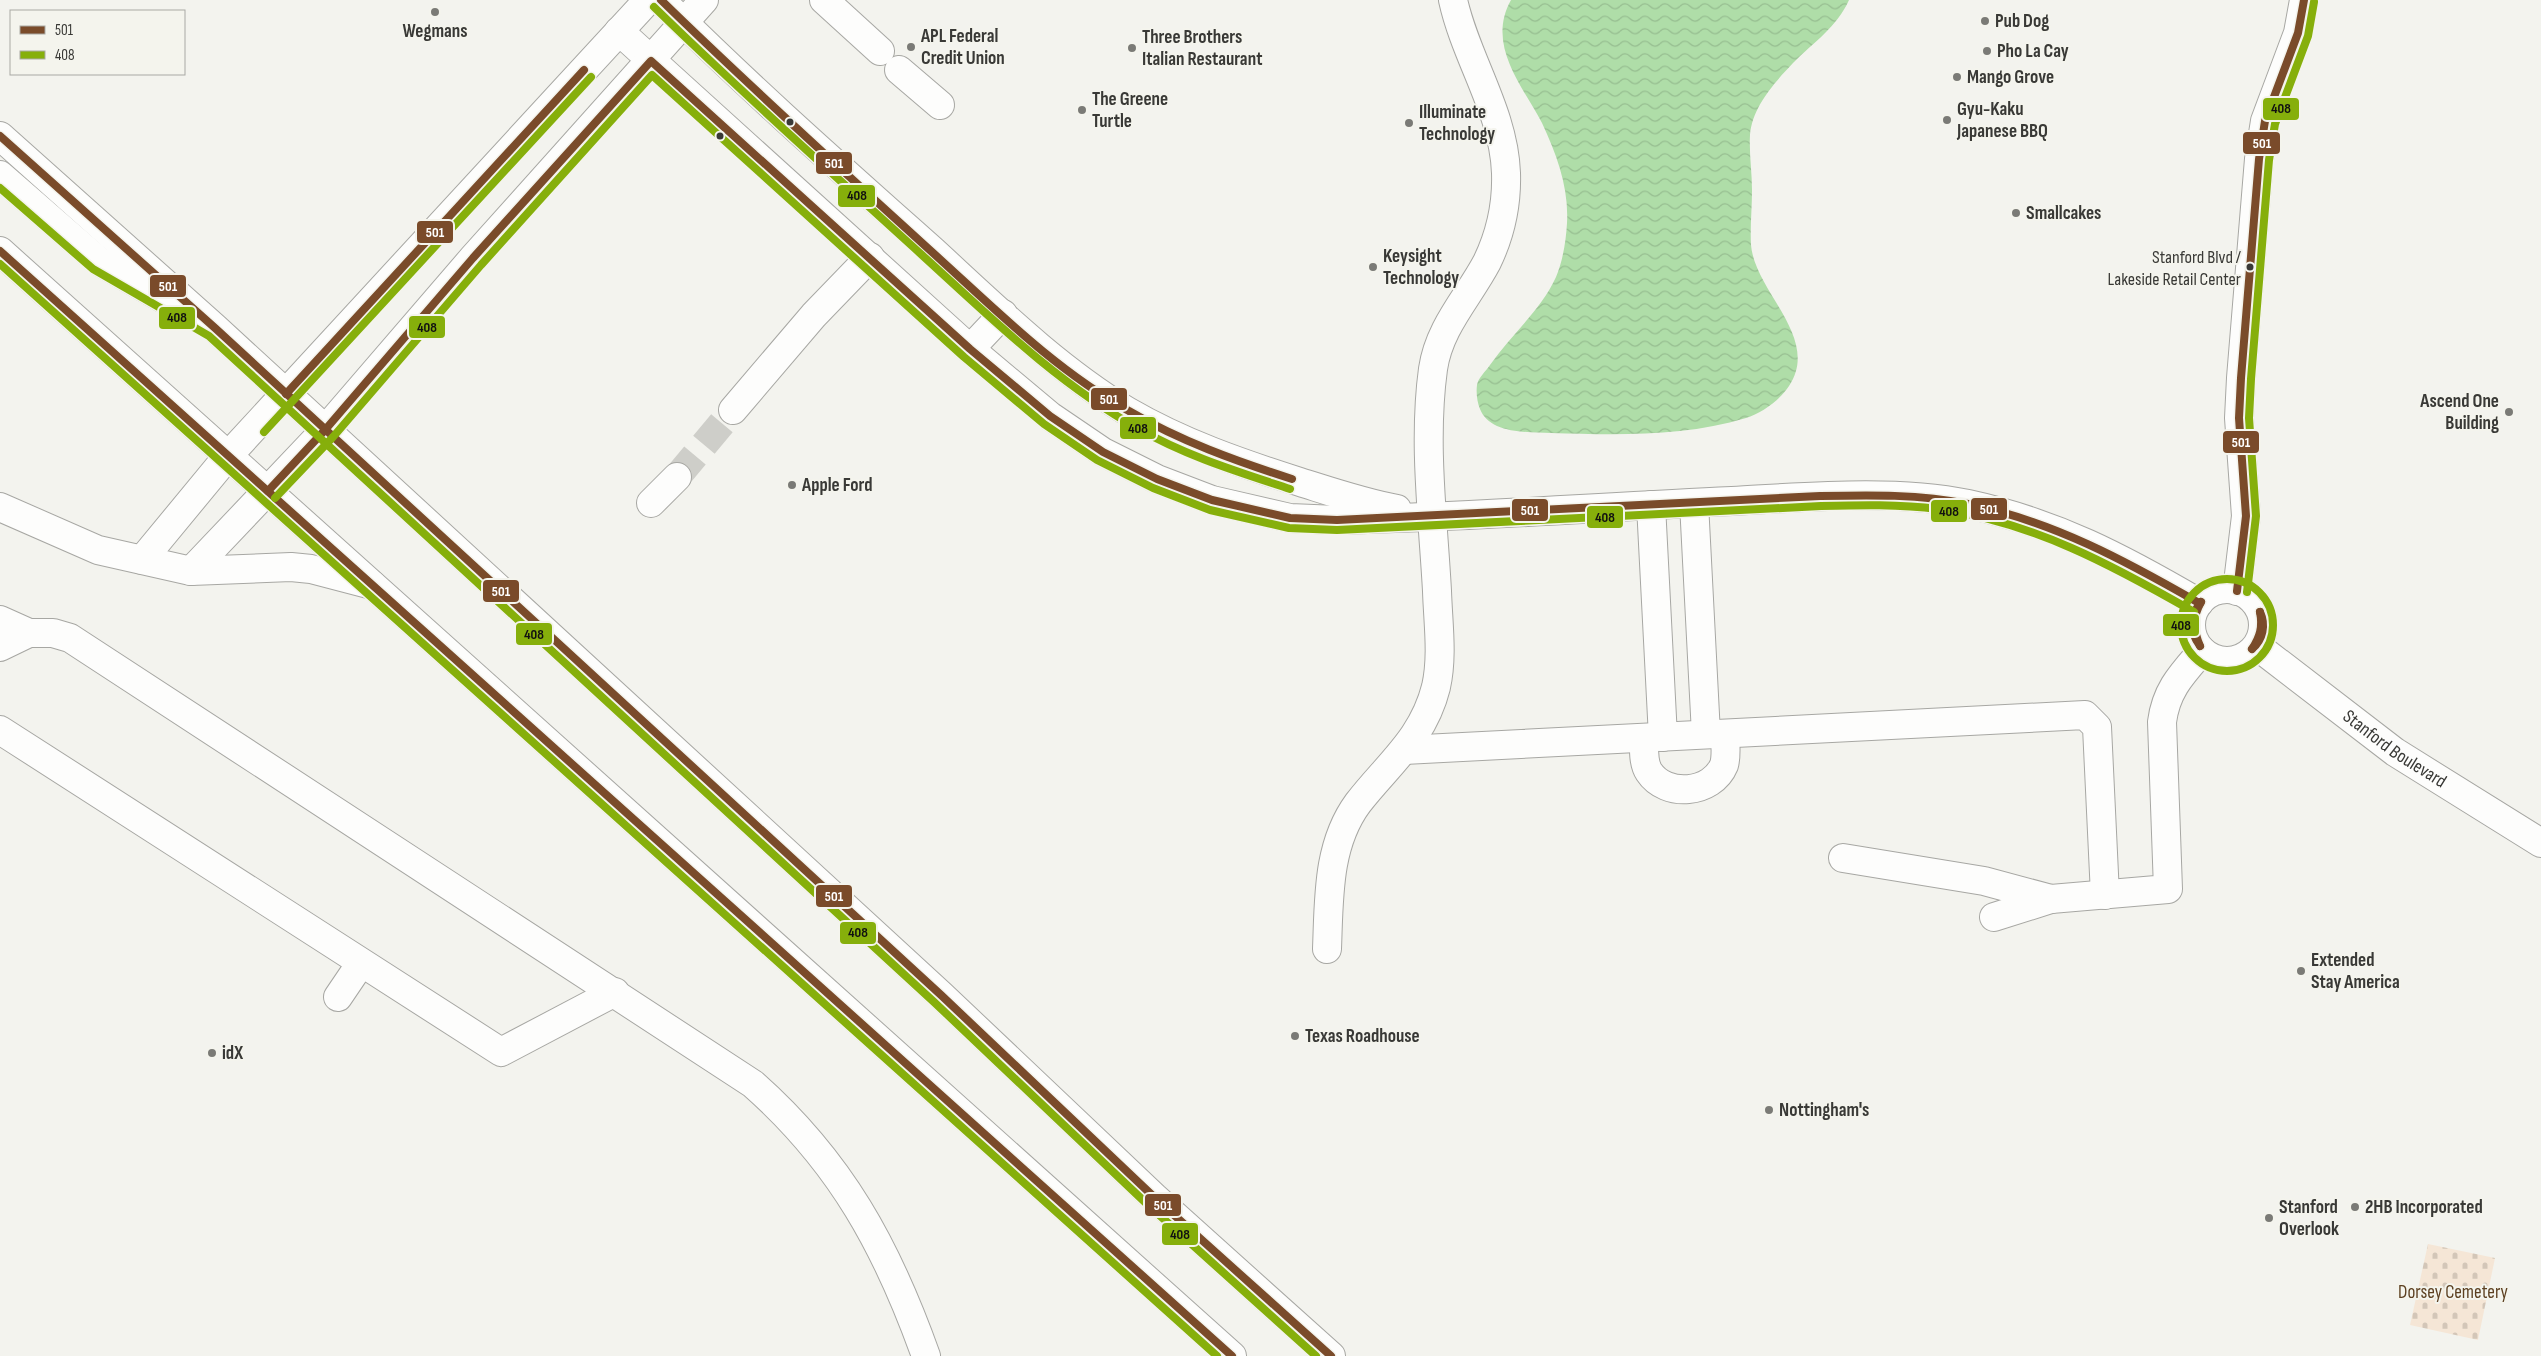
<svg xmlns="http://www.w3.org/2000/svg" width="2541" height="1356" viewBox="0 0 2541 1356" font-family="'Sofia Sans Condensed',sans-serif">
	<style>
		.cemetery { fill: url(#cemetery-stones) }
		.water { fill: url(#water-waves) }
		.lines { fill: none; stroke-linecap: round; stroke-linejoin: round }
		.minor-tunnel { stroke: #cecec9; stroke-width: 28; stroke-dasharray: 28 14; stroke-linecap: butt }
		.minor-casing { stroke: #a7a7a3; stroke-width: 30 }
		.major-casing { stroke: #a7a7a3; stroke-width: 30 }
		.minor { stroke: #fdfdfc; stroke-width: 28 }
		.major { stroke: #fdfdfc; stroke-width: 28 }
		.bus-1-casing { stroke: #f4f4ed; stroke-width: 11 }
		.bus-2-casing { stroke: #f4f4ed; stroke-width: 11 }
		.bus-1 { stroke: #7a4b2a; stroke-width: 8 }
		.bus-2 { stroke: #86af0b; stroke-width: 8 }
		.poi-dot { fill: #7a7a76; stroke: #f4f4ed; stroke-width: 2 }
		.bus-dot { fill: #393936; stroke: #f4f4ed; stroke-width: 2 }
		.labels { text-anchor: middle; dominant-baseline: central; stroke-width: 4; stroke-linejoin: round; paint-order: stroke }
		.bus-label { font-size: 18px; fill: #393936; stroke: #f4f4ed; text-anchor: end }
		.poi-label { font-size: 19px; font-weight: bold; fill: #393936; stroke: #f4f4ed; text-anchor: start }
		.street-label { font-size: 19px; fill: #393936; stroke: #f4f4ed }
		.park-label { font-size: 19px; fill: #5c3f20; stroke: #f4f4ed }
		.line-badge { stroke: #f4f4ed; stroke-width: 2 }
		.badge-label { font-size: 14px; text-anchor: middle; font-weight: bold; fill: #fff }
		.pale-badge-label { font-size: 14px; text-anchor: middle; font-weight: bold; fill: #111 }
	</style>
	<defs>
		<pattern id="cemetery-stones" width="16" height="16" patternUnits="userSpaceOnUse" patternTransform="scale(1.25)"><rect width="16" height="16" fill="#f5e6d6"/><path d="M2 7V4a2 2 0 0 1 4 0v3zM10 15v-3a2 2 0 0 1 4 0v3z" fill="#d3c6b8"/></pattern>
		<pattern id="water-waves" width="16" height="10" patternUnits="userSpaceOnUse" patternTransform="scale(1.25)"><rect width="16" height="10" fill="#afdda8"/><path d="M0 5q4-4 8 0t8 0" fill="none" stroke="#97be91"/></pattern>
	</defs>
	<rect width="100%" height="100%" fill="#f3f3ee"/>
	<polygon class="cemetery" points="2428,1244 2495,1258 2478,1340 2410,1325"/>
	<path class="water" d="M1511 0H1849C1837 27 1814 42 1793 63 1775 82 1752 107 1750 135 1749 154 1752 172 1752 190 1752 209 1750 227 1751 245 1755 292 1821 338 1789 386 1780 400 1762 413 1746 418 1684 437 1615 435 1551 433 1534 432 1513 433 1497 426 1489 422 1483 417 1480 409 1477 402 1476 392 1477 385 1478 378 1486 371 1490 365 1511 335 1541 310 1556 277 1563 260 1566 241 1567 223 1569 188 1557 155 1542 123 1522 85 1486 45 1511 0Z"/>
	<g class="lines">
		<polyline class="minor-tunnel" points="677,477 733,410"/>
		<defs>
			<g id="minor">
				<path d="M661 0C748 87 841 169 933 251 994 307 1056 368 1127 411 1182 443 1240 463 1300 482 1332 492 1364 503 1397 509"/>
				<polyline points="824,0 880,51"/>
				<path d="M619 31 970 349 1050 416 1103 452 1157 479 1212 500 1290 518 1337 520C1469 517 1601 507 1732 501 1807 497 1894 489 1968 504 2056 523 2122 558 2199 603"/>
				<polyline points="899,70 940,105"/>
				<polyline points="970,349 1003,314"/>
				<polyline points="733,410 814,315 870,257"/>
				<polyline points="651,503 677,477"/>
				<polyline points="1694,503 1706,734"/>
				<polyline points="1651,505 1663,737"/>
				<polyline points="0,507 98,550 191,571 291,567 311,569 372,585"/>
				<polyline points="142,560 227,457 648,0"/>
				<polyline points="191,571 325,430 473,258 704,0"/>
				<circle cx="2227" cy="625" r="36"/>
				<polyline points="2237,591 2246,516 2239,418 2241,378 2259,159 2265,121 2298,33 2304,0"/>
				<path d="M0 620 29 633H53L70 638 753 1084C841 1162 887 1247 926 1356"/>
				<path id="s1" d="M2257 646 2395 752 2541 843"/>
				<polyline points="0,647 29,633"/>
				<polyline points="0,730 501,1052 615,992"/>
				<path d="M1644 738C1644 749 1643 763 1649 772 1666 798 1712 794 1724 765 1727 755 1725 743 1725 734"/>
				<polyline points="1404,750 2085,715 2097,727 2105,895"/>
				<polyline points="1843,858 1984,881 2051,899"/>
				<path d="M1994 917 2051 899 2168 889 2162 722C2166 690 2182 674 2202 651"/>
				<path d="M1327 949C1329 899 1327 845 1358 803 1388 764 1423 739 1436 687 1443 656 1438 623 1437 591 1433 518 1423 442 1433 369 1439 327 1468 298 1487 262 1500 235 1507 203 1506 173 1504 112 1466 59 1453 0"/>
				<polyline points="338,997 361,963"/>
			</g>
			<g id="major">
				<polyline points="0,136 215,328 941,995 1154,1197 1331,1356"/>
				<polyline points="0,175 99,261 166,300"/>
				<polyline points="0,251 1232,1356"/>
			</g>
		</defs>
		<use href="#minor" class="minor-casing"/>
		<use href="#major" class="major-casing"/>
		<use href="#minor" class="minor"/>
		<use href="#major" class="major"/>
		<defs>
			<g id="bus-1">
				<path d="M661 0C749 86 841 169 932 252 994 308 1055 370 1129 411 1180 441 1236 461 1292 479"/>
				<polyline points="0,136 215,328 941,995 1154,1197 1331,1356"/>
				<polyline points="0,251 1232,1356"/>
				<polyline points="286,394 584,70"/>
				<path d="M268 491 325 430 473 258 651 61 970 349 1050 416 1103 452 1157 479 1212 500 1290 518 1337 520 1820 496C1870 495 1920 494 1968 504 2052 521 2126 561 2199 603"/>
				<polyline points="2237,591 2246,516 2239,418 2241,378 2259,159 2265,121 2298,33 2304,0"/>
				<path d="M2200 646C2189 631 2190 616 2201 602"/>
				<path d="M2200 646C2193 629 2192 618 2201 602"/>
				<path d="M2252 649C2260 637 2263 627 2260 612"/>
				<path d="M2252 649C2263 640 2266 625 2260 612"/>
			</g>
			<g id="bus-2">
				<path d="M654 7C741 92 832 173 922 255 990 317 1058 384 1139 429 1186 456 1239 472 1290 489"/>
				<polyline points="0,188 93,269 209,336 934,1002 1147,1204 1316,1356"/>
				<polyline points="0,264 1217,1356"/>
				<polyline points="264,432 591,77"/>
				<path d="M275 498 333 437 481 265 652 75 964 357 1044 424 1097 460 1153 488 1210 510 1289 528 1337 530 1821 506C1860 505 1899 504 1938 509 2031 521 2114 566 2194 612"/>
				<circle cx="2227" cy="625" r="46"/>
				<polyline points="2247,592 2256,516 2249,418 2251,379 2269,160 2275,124 2308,36 2314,2"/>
			</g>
		</defs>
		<use href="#bus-1" class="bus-1-casing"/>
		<use href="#bus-2" class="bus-2-casing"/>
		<use href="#bus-1" class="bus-1"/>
		<use href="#bus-2" class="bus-2"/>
	</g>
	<g class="poi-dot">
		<circle cx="435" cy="12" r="5"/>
		<circle cx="1985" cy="21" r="5"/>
		<circle cx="911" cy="47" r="5"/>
		<circle cx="1132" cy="48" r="5"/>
		<circle cx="1987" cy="51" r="5"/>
		<circle cx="1957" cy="77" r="5"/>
		<circle cx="1082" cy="110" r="5"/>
		<circle cx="1947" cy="120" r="5"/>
		<circle cx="1409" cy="123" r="5"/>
		<circle cx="2016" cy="213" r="5"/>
		<circle cx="1373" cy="267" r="5"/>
		<circle cx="2509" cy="412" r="5"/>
		<circle cx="792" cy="485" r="5"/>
		<circle cx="2301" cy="971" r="5"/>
		<circle cx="1295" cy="1036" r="5"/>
		<circle cx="212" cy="1053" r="5"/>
		<circle cx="1769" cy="1110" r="5"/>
		<circle cx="2355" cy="1207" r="5"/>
		<circle cx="2269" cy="1218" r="5"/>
	</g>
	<g class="bus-dot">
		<circle cx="790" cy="122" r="4.5"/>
		<circle cx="720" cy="136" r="4.5"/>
		<circle cx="2250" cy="267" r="4.5"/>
	</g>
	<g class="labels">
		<g class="bus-label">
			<text x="2241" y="257">Stanford Blvd /<tspan x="2241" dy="22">Lakeside Retail Center</tspan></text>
		</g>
		<g class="poi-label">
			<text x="1995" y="21">Pub Dog</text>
			<text x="435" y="31" text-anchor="middle">Wegmans</text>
			<text x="921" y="36">APL Federal<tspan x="921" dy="22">Credit Union</tspan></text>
			<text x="1142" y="37">Three Brothers<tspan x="1142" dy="22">Italian Restaurant</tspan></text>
			<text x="1997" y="51">Pho La Cay</text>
			<text x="1967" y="77">Mango Grove</text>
			<text x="1092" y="99">The Greene<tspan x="1092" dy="22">Turtle</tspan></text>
			<text x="1957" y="109">Gyu-Kaku<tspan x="1957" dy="22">Japanese BBQ</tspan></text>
			<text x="1419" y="112">Illuminate<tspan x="1419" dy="22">Technology</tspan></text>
			<text x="2026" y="213">Smallcakes</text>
			<text x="1383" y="256">Keysight<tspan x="1383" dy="22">Technology</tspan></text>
			<text x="2499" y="401" text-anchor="end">Ascend One<tspan x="2499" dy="22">Building</tspan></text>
			<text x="802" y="485">Apple Ford</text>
			<text x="2311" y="960">Extended<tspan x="2311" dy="22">Stay America</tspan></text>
			<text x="1305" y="1036">Texas Roadhouse</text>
			<text x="222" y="1053">idX</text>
			<text x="1779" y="1110">Nottingham's</text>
			<text x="2279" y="1207">Stanford<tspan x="2279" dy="22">Overlook</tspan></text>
			<text x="2365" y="1207">2HB Incorporated</text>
		</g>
		<g class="street-label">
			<text stroke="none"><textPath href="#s1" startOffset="172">Stanford Boulevard</textPath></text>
		</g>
		<g class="park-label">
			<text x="2453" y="1292">Dorsey Cemetery</text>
		</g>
	</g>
	<g class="line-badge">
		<rect x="2262" y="97" width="38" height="24" rx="5" fill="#86af0b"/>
		<rect x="2242" y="131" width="39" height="24" rx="5" fill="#7a4b2a"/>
		<rect x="815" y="151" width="38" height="24" rx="5" fill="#7a4b2a"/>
		<rect x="837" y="184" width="39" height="24" rx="5" fill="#86af0b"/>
		<rect x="416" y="220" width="38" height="24" rx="5" fill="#7a4b2a"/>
		<rect x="149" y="274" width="38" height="24" rx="5" fill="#7a4b2a"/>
		<rect x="158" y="306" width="38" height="24" rx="5" fill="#86af0b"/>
		<rect x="408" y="315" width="38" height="24" rx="5" fill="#86af0b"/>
		<rect x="1090" y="387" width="38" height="24" rx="5" fill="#7a4b2a"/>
		<rect x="1119" y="416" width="38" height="24" rx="5" fill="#86af0b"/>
		<rect x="2222" y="430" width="38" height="24" rx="5" fill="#7a4b2a"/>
		<rect x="1970" y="497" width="38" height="24" rx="5" fill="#7a4b2a"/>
		<rect x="1511" y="498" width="38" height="24" rx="5" fill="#7a4b2a"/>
		<rect x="1930" y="499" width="38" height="24" rx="5" fill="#86af0b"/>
		<rect x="1586" y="505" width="38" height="24" rx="5" fill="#86af0b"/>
		<rect x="482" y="579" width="38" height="24" rx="5" fill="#7a4b2a"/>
		<rect x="2162" y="613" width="38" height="24" rx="5" fill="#86af0b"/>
		<rect x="515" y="622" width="38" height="24" rx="5" fill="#86af0b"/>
		<rect x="815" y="884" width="38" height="24" rx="5" fill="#7a4b2a"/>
		<rect x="839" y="921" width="38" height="24" rx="5" fill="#86af0b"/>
		<rect x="1144" y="1193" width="38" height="24" rx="5" fill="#7a4b2a"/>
		<rect x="1161" y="1222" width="38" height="24" rx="5" fill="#86af0b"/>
	</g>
	<g class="badge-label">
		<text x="2262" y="148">501</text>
		<text x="834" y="168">501</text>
		<text x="435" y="237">501</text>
		<text x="168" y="291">501</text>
		<text x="1109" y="404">501</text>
		<text x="2241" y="447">501</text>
		<text x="1989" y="514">501</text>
		<text x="1530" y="515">501</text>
		<text x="501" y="596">501</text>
		<text x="834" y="901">501</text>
		<text x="1163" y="1210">501</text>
	</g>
	<g class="pale-badge-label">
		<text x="2281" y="113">408</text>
		<text x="857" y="200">408</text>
		<text x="177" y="322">408</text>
		<text x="427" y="332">408</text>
		<text x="1138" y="433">408</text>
		<text x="1949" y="516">408</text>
		<text x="1605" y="522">408</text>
		<text x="2181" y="630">408</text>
		<text x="534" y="639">408</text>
		<text x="858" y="937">408</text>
		<text x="1180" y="1239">408</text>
	</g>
	<rect x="10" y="10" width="175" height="65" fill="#f4f4ed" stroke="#a9a9a4"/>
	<rect x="20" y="26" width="25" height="8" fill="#7a4b2a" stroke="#a9a9a4"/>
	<text x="55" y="35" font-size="15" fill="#393936">501</text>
	<rect x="20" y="51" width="25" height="8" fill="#86af0b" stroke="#a9a9a4"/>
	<text x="55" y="60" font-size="15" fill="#393936">408</text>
</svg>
